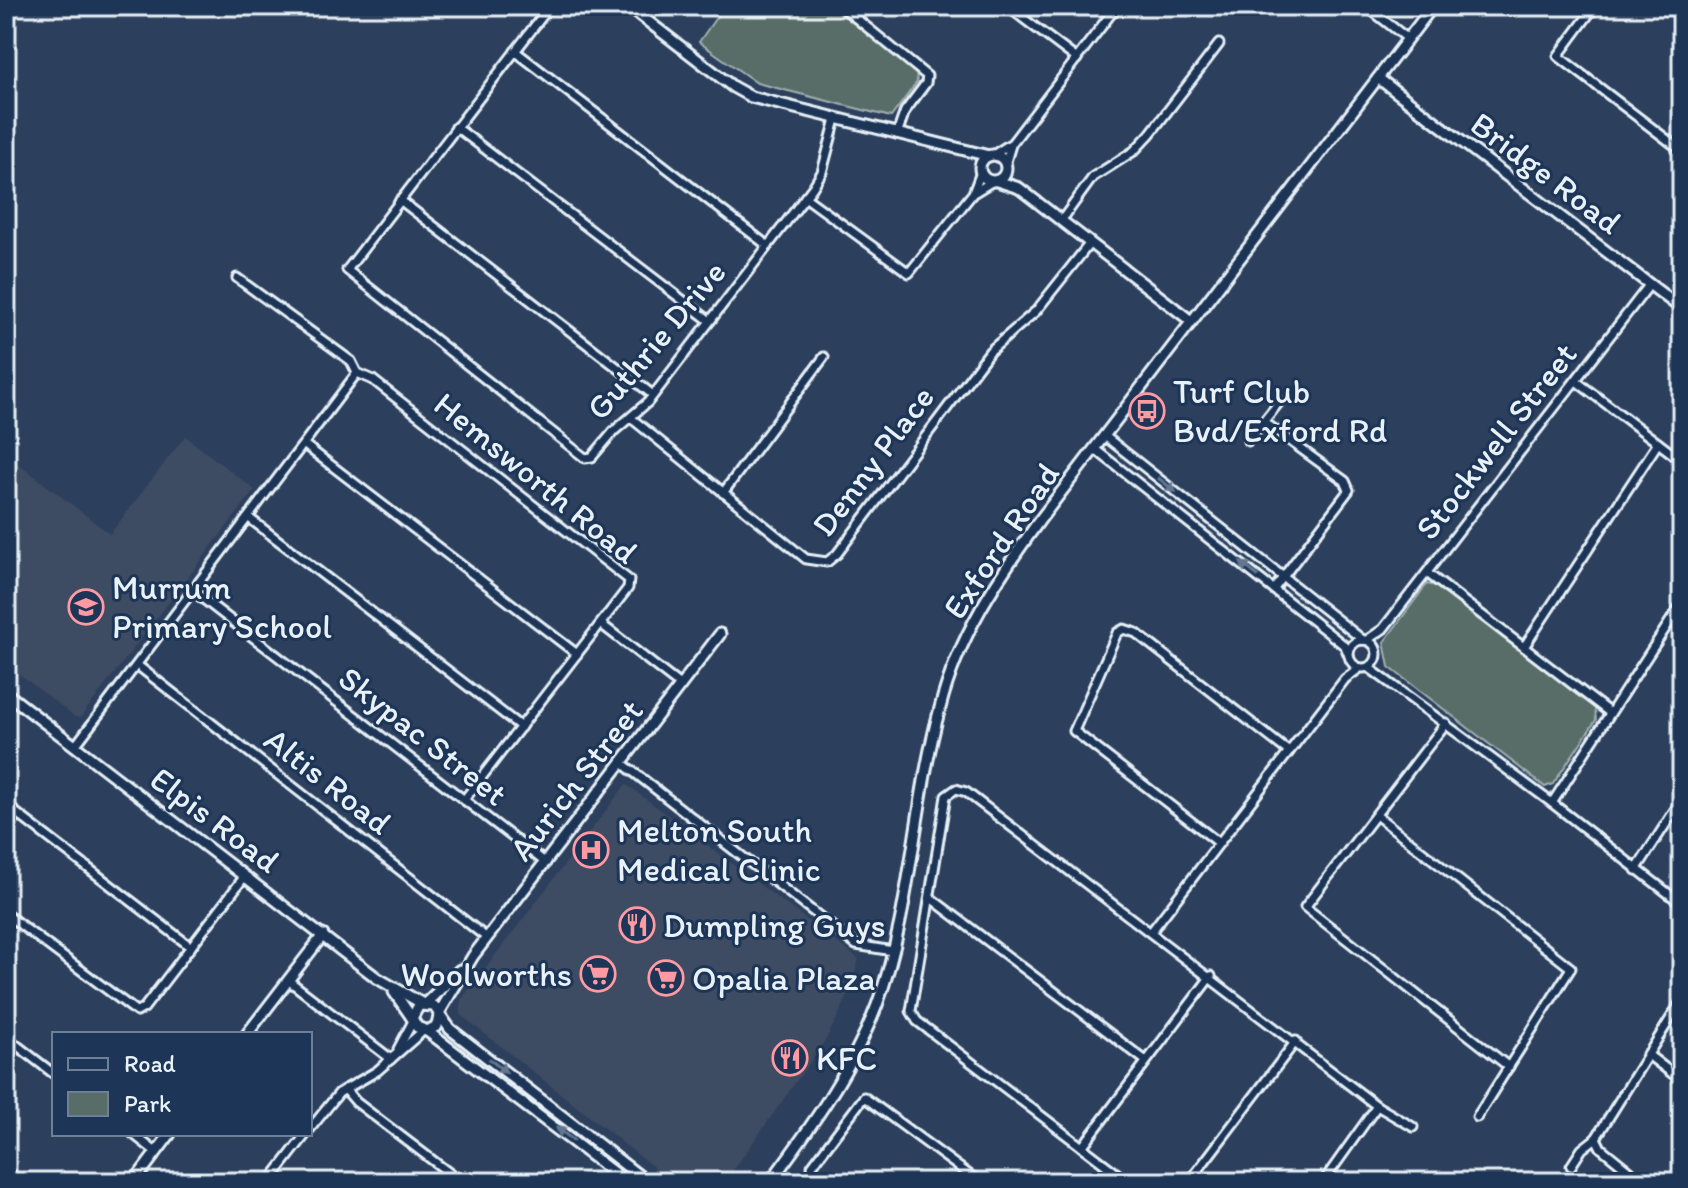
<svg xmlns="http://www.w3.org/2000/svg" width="1688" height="1188" viewBox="0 0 1688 1188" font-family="Itim,sans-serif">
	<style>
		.built { fill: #3e4b63 }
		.green { fill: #586d68; stroke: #a0afb0; stroke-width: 2 }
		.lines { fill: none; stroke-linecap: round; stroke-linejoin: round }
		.minor-casing { stroke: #e8f1f8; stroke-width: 13 }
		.tertiary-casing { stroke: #e8f1f8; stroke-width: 15 }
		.minor { stroke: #1d3557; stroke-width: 7 }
		.tertiary { stroke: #1d3557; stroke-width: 9 }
		.oneway { fill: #64778f }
		.labels { text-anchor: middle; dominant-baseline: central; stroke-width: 6; stroke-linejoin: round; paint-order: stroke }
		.street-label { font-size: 34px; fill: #e8f1f8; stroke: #1d3557 }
		.poi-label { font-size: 34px; fill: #e8f1f8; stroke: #1d3557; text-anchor: start }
	</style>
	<rect width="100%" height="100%" fill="#2c3f5c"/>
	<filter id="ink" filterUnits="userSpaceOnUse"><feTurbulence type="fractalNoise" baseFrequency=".0125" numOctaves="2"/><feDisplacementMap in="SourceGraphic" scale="16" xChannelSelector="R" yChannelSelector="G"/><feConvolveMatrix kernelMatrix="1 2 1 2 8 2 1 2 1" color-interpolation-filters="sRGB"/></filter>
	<g filter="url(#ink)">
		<g class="built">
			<polygon points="185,436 255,490 81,717 75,717 6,664 6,454 110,534"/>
			<polygon points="626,784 859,959 848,996 827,1038 725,1182 672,1182 461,1015 461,1000"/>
		</g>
		<g class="green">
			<polygon points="724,6 831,6 909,66 916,73 917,82 891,117 757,83 699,42"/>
			<polygon points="1427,584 1436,586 1595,708 1596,720 1553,784 1545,787 1389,667 1384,642"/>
		</g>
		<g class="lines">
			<defs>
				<g id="minor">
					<polyline points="550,6 347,270 585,458 592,457 614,431 648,402 813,187 822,172 836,119"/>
					<polyline points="841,6 927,76 926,83 905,111 897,134"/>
					<polyline points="1007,6 1077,59"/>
					<polyline points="1366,6 1408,39"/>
					<polyline points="1595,6 1558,56 1682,151"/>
					<polyline points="515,51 768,246"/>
					<polyline points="456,127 710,321"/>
					<polyline points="993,155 1012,143 1117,6"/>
					<polyline points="1005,165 1011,145"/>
					<polyline points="975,192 993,181"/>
					<polyline points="805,197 909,273 973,193 981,172"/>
					<polyline points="400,200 653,395"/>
					<polyline points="1061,221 1093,177 1134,151 1150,134 1219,44"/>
					<polyline points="237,278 351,361 357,373 373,380 629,580 628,588 464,800"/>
					<polyline points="1576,381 1682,461"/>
					<polyline points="631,418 806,559 827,562 837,554 990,351 1036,311 1090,243"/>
					<polyline points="1264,422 1345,481 1349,490 1274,589"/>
					<polyline points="1106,437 1363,640"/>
					<polyline points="1248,441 1280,401"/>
					<polyline points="306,446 577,654"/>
					<polyline points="1096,450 1345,646 1349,656"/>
					<polyline points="723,493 824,357"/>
					<polyline points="249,518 521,727"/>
					<polyline points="1427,573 1610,713"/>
					<polyline points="193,591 546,863"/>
					<polyline points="601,624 681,686"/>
					<circle cx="1363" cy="654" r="14"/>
					<polyline points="1367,640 1383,629 1650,284"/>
					<polyline points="1524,647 1658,443"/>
					<polyline points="137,665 487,938"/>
					<polyline points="1368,667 1552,803 1682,904"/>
					<polyline points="1446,723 1305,907 1509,1067"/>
					<polyline points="75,746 357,373"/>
					<polyline points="622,763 856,945 893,951"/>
					<polyline points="1552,803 1682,603"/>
					<polyline points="6,805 191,947"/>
					<polyline points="1376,815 1571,968 1477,1117"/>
					<polyline points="1219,843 1074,731 1117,633 1124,629 1136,633 1289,752"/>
					<polyline points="1636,870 1682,799"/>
					<polyline points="932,899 1146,1061"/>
					<polyline points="6,914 137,1012 144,1008 245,876"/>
					<polyline points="1151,932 1345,679 1360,668"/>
					<polyline points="288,980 391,1059"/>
					<polyline points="6,1037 54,1074"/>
					<polyline points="398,1049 413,1021"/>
					<polyline points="1647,1054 1682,1081"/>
					<polyline points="345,1089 356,1102 461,1182"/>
					<polyline points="310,1129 339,1093 377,1071 423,1031"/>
					<polyline points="133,1134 156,1152"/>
					<polyline points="1596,1138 1601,1148 1643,1182"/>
					<polyline points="1082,1147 1211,976"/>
					<polyline points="1571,1166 1582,1149 1596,1138 1682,1000"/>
					<polyline points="6,1171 21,1182"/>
					<polyline points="269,1182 306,1134"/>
					<polyline points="824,1182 813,1173 812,1166 864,1097 979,1182"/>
					<polyline points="1128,1182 917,1021 911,1011 946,796 956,789 966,792 1377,1106 1413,1127"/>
					<polyline points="1189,1182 1296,1041"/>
					<polyline points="1323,1182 1377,1106"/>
				</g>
				<g id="tertiary">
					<polyline points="628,6 733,87 751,97 989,156"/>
					<polyline points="1378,78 1682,309"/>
					<circle cx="993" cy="168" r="13"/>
					<polyline points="997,181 1019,188 1191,321"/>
					<polyline points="6,693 377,978 423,1004"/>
					<polyline points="394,992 412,1018"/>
					<polyline points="425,1004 460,970"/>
					<polyline points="439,1013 473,956 720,634"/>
					<polyline points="439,1016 437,1026 427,1031 417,1027 412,1018 419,1005 434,1006 450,1029 647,1182"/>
					<polyline points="427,1031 626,1182"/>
					<polyline points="247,1034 323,935"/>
					<polyline points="134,1182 170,1134"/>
					<path d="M770 1182C811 1127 852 1070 877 1005 912 910 913 806 940 708 958 637 997 579 1039 521L1433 6"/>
				</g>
			</defs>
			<use href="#minor" class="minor-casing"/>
			<use href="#tertiary" class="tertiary-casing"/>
			<use href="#minor" class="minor"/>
			<use href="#tertiary" class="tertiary"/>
		</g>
		<defs><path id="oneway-solid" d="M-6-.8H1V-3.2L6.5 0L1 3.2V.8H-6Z" transform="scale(2)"/></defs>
		<g class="oneway">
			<use href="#oneway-solid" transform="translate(1167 485) rotate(38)"/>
			<use href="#oneway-solid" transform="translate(1249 569) rotate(-142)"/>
			<use href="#oneway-solid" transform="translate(498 1066) rotate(39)"/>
			<use href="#oneway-solid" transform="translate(565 1134) rotate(-143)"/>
		</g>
	</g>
	<defs>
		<symbol id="bus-ring" viewBox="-11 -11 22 22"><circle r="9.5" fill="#1d3557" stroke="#ff9aa2" stroke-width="1.5"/><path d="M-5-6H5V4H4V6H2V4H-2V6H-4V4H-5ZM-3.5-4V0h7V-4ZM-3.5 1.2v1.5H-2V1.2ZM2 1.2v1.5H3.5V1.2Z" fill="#ff9aa2"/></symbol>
		<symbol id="school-ring" viewBox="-11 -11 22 22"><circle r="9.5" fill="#1d3557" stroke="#ff9aa2" stroke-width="1.5"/><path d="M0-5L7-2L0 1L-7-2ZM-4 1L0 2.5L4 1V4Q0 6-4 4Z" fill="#ff9aa2"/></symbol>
		<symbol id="hospital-ring" viewBox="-11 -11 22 22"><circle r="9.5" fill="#1d3557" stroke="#ff9aa2" stroke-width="1.5"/><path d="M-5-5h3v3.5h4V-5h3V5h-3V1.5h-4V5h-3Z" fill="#ff9aa2"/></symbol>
		<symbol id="restaurant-ring" viewBox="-11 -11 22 22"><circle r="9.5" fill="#1d3557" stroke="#ff9aa2" stroke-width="1.5"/><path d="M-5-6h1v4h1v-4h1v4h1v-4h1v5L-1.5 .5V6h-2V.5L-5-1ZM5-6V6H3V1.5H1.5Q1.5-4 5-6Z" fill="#ff9aa2"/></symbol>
		<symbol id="supermarket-ring" viewBox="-11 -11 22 22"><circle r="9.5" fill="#1d3557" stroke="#ff9aa2" stroke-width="1.5"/><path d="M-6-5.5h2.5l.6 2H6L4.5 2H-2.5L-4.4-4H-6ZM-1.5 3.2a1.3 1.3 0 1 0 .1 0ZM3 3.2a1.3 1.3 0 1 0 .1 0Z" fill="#ff9aa2"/></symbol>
	</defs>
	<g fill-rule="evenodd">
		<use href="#bus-ring" x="1127" y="391" width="40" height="40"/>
		<use href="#school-ring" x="66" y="587" width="40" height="40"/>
		<use href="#hospital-ring" x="571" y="830" width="40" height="40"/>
		<use href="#restaurant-ring" x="617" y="905" width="40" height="40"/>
		<use href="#supermarket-ring" x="578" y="954" width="40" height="40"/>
		<use href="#supermarket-ring" x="646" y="958" width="40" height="40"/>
		<use href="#restaurant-ring" x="770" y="1038" width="40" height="40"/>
	</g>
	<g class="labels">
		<g class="street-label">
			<text transform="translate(1546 173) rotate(37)">Bridge Road</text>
			<text transform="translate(656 340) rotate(-50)">Guthrie Drive</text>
			<text transform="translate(1496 441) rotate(-52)">Stockwell Street</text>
			<text transform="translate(873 461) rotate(-53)">Denny Place</text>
			<text transform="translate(536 478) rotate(39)">Hemsworth Road</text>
			<text transform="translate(1001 541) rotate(-56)">Exford Road</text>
			<text transform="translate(423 736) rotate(38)">Skypac Street</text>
			<text transform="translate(576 780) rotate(-52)">Aurich Street</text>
			<text transform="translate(328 781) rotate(38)">Altis Road</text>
			<text transform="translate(215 820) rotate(37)">Elpis Road</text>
		</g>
		<g class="poi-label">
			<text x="1173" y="391">Turf Club<tspan x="1173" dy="39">Bvd/Exford Rd</tspan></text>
			<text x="112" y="587">Murrum<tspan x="112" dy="39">Primary School</tspan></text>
			<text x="617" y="830">Melton South<tspan x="617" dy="39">Medical Clinic</tspan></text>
			<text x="663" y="925">Dumpling Guys</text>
			<text x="572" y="974" text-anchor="end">Woolworths</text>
			<text x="692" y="978">Opalia Plaza</text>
			<text x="816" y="1058">KFC</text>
		</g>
	</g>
	<rect width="1688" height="1188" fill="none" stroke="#1d3557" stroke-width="32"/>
	<rect x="16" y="16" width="1656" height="1156" fill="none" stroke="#e8f1f8" stroke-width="3" filter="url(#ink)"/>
	<rect x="52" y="1032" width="260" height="104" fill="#1d3557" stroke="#6e8097" stroke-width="2"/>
	<rect x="68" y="1058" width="40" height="12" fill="#1d3557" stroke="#6e8097" stroke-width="2"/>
	<text x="124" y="1072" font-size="24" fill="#e8f1f8">Road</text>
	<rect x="68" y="1092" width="40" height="24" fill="#586d68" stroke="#6e8097" stroke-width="2"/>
	<text x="124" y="1112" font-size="24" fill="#e8f1f8">Park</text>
</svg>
